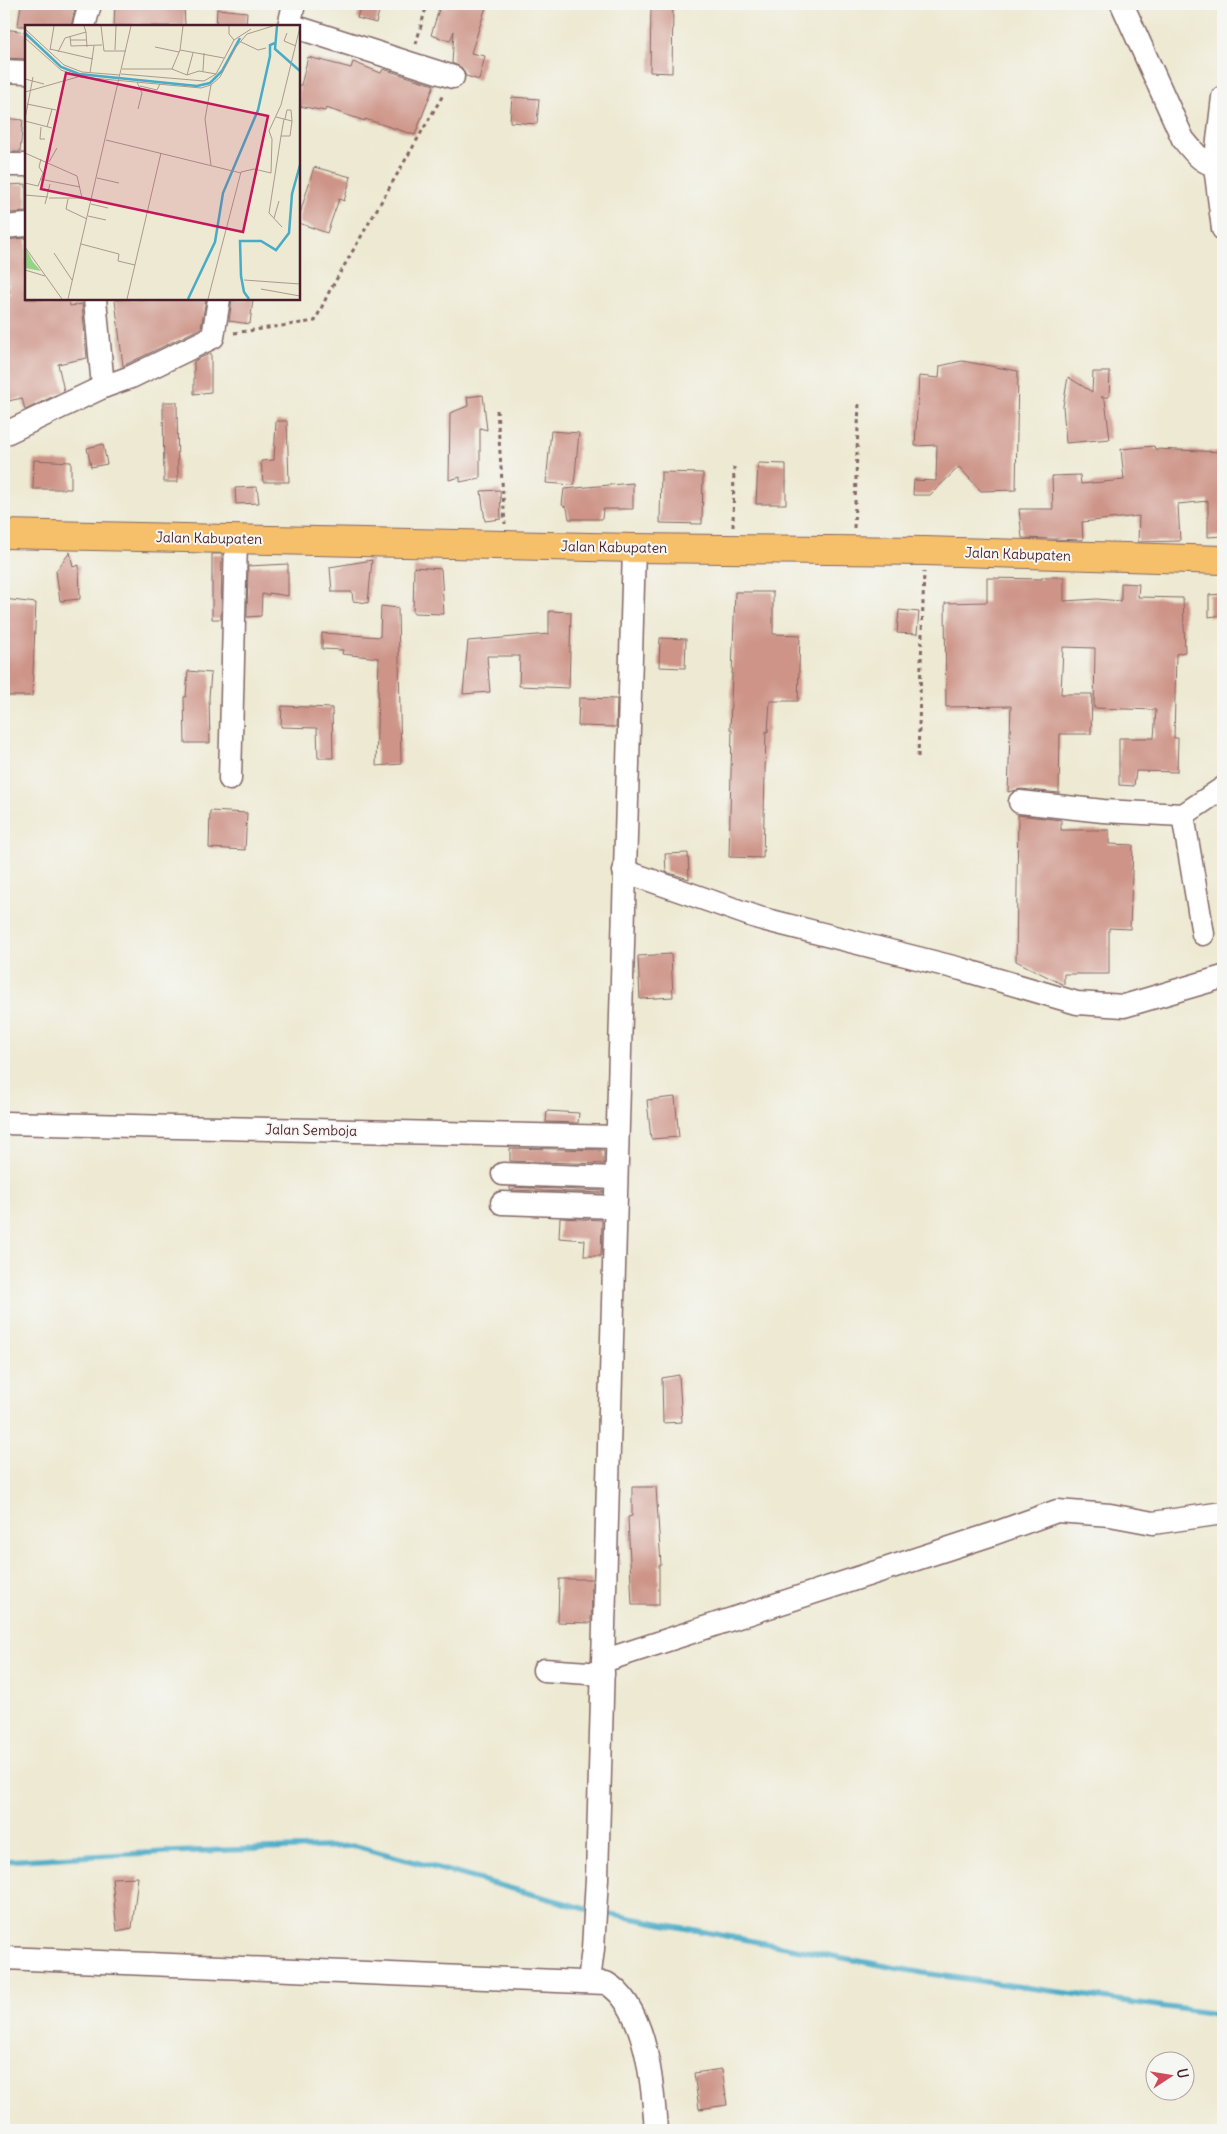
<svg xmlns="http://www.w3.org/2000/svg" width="1227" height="2134" viewBox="0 0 1227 2134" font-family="Delius,sans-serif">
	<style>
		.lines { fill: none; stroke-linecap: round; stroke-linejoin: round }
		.stream { stroke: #48abc7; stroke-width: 5.5 }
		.building { fill: #ce9488 }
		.minor-casing { stroke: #836665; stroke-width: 25 }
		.major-casing { stroke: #836665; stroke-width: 30 }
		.path { stroke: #836665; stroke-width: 3; stroke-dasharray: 4 4; stroke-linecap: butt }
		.minor { stroke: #fff; stroke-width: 22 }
		.major { stroke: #f6c06b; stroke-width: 28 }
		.labels { text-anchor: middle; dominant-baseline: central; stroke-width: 4; stroke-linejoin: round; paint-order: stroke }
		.street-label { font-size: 14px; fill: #4a1f2b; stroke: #f6f6f2 }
		.inset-river { fill: none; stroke: #48abc7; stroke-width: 2.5 }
		.inset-road { fill: none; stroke: #ac988f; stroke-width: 1 }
		.view { fill: #c2185b; fill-opacity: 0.15; stroke: #c2185b; stroke-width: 2.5 }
		.inset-edge { fill: none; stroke: #4a1f2b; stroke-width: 2.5 }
	</style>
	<rect width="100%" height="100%" fill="#f6f6f2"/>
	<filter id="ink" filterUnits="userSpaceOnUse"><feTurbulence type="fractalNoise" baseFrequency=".02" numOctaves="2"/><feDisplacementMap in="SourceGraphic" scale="10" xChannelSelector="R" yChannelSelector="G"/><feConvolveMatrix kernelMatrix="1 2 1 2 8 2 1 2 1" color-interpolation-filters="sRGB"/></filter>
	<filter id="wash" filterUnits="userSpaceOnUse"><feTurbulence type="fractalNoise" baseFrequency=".0096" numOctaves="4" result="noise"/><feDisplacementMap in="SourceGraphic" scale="20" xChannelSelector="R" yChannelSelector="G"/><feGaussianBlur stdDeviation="1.12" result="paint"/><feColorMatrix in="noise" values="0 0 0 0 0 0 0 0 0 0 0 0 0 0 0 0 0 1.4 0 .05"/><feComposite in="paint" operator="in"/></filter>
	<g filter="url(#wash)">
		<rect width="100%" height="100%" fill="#ede9d2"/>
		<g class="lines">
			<g class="stream">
				<polyline points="4,1861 165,1852 356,1846 590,1910"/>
				<polyline points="599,1912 923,1973 1223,2015"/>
			</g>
		</g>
		<g id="blocks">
			<g class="building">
				<polygon points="21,4 76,4 71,26 18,26"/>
				<polygon points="115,4 184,4 185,26 114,26"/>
				<polygon points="361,4 381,4 376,23 357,18"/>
				<polygon points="447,4 487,4 471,53 485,56 479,80 466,76 462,68 452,63 454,31 450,41 431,35 440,6 446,8"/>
				<polygon points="651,5 673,6 672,73 650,72"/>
				<polygon points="217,9 247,12 246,26 216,26"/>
				<polygon points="4,29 26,32 26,59 4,58"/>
				<polygon points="308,57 351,68 353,62 381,73 383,69 434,85 415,135 365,119 365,121 326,108 325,111 299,106 299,85 301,85"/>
				<polygon points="512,97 539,99 537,124 510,122"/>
				<polygon points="4,118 23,120 20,152 4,152"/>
				<polygon points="314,167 351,177 344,201 339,199 327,233 299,223 299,217"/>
				<polygon points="26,184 26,212 9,213 7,185"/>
				<polygon points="26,238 26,299 69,299 70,306 82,304 87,358 58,364 64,391 25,410 22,398 4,402 4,295 10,294 4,255 4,240"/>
				<polygon points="125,299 206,299 201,328 123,366 115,300"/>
				<polygon points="232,299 253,299 250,324 229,321"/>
				<polygon points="211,353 211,392 194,394 194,361"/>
				<polygon points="962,361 1018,371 1016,490 981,491 959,467 930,495 913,495 914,480 936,481 937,445 915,446 919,376 939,378 940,366"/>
				<polygon points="1093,372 1110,372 1109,397 1101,397 1105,400 1110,439 1066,443 1063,406 1068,377 1092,392"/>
				<polygon points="483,395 487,430 480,428 480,478 460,482 460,477 449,480 450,413 468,406 467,397"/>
				<polygon points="163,402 177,402 178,482 164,482"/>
				<polygon points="276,421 287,421 289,482 263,482 261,461 274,460"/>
				<polygon points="551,431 579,433 574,485 546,483"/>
				<polygon points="103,444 107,464 91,467 87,448"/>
				<polygon points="1154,446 1155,449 1223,452 1223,536 1208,537 1208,501 1178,504 1180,541 1138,542 1139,516 1082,522 1083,540 1022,538 1019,509 1053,509 1052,476 1080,475 1081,484 1124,480 1121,449"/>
				<polygon points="34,460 71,462 71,489 33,489"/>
				<polygon points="758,463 786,464 786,504 756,504"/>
				<polygon points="661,472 703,473 702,524 660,523"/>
				<polygon points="633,483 633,509 603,509 602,519 569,519 567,508 562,505 564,489"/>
				<polygon points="257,487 259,503 236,504 235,488"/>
				<polygon points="500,490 501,519 485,521 481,491"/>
				<polygon points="70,552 73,567 79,565 80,599 60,601 56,571"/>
				<polygon points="212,554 222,554 221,619 212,619"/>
				<polygon points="372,560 368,603 353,601 352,592 332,592 330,567"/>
				<polygon points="288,564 288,596 269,593 269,595 262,594 261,616 247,617 248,566"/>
				<polygon points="414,567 441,569 444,614 413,613"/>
				<polygon points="1042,577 1064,577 1064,601 1097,599 1121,601 1121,583 1139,584 1138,597 1183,598 1185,652 1176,654 1174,738 1178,738 1177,772 1136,771 1134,786 1119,785 1119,738 1154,738 1156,710 1094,708 1095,648 1063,647 1061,694 1092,694 1091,734 1060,734 1059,793 1021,789 1008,792 1011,706 946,707 945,603 987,602 987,578 1042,579"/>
				<polygon points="735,592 773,592 773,634 800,635 798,701 770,701 768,732 766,731 763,858 729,857 732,730 730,730"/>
				<polygon points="1223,594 1223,615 1209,617 1209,595"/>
				<polygon points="4,599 36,603 32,696 4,696"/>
				<polygon points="381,606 398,608 401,764 376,766 379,658 342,654 343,650 322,649 322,633 380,637"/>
				<polygon points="899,610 919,612 917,634 897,633"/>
				<polygon points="549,611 571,612 569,688 519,686 520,656 487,656 490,692 463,694 468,641 549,634"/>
				<polygon points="660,638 686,639 685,668 659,667"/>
				<polygon points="188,671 211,673 209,697 210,743 185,743 184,697 186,697"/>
				<polygon points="579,698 617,699 616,727 578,726"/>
				<polygon points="282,706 332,708 333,758 318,758 317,728 281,727"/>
				<polygon points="210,811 247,813 245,850 209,848"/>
				<polygon points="1018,815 1061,820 1061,830 1109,830 1109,844 1133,845 1130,929 1109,928 1109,974 1064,974 1064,985 1016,961"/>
				<polygon points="688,853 689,879 666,872 665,854"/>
				<polygon points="671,954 673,997 640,999 638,956"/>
				<polygon points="675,1097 679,1137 651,1139 647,1100"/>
				<polygon points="547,1111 579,1113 578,1123 546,1122"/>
				<polygon points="510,1148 604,1150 604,1164 510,1161"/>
				<polygon points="510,1187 603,1191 603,1193 510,1190"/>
				<polygon points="560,1218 602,1220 601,1256 584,1256 585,1240 559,1238"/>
				<polygon points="679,1375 682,1422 663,1423 662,1378"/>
				<polygon points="632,1487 656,1487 661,1565 659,1565 659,1605 632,1605 628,1517 632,1516"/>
				<polygon points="559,1579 592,1579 591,1623 558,1622"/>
				<polygon points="138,1877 132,1928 117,1931 112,1878"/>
				<polygon points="722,2069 727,2105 699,2109 694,2073"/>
			</g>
		</g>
	</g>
	<g filter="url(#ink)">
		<use href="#blocks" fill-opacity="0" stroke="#836665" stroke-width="1"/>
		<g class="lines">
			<defs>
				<g id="minor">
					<path d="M1122 4 1183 139C1195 154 1203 165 1223 167"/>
					<polyline points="84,26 90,4"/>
					<polyline points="289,26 294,4"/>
					<polyline points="299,28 453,77"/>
					<polyline points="4,71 26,72"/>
					<polyline points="1223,97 1215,166 1223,229"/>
					<polyline points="4,165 26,165"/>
					<polyline points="4,227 26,225"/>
					<polyline points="95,299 103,387"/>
					<polyline points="4,434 103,387 131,377 213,337 219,299"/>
					<polyline points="230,779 236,539"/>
					<polyline points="1020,802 1103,811 1183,815 1223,788"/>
					<polyline points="1183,815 1203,934"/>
					<polyline points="624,871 759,918 961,969 1077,1003 1124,1006 1223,977"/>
					<polyline points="4,1123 617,1137"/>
					<polyline points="503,1174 616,1178"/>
					<polyline points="502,1203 615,1207"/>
					<polyline points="603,1661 990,1535 1057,1511 1110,1515 1153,1523 1223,1513"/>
					<polyline points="544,1670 603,1674"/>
					<path d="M4 1958 606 1983C647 2006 653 2088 656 2130"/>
					<polyline points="589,1981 593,1949 597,1878 634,548"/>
				</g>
				<polyline id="major" points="4,534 634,548 925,551 1223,560"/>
			</defs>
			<use href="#minor" class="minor-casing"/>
			<use href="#major" class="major-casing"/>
			<g class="path">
				<polyline points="416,44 427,4"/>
				<polyline points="234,333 315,321 329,292 443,95"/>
				<polyline points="497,410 505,524"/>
				<polyline points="733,527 734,466"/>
				<polyline points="854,528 859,402"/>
				<polyline points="918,757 924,572"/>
			</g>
			<use href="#minor" class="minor"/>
			<use href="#major" class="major"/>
		</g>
	</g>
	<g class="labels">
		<g class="street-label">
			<text transform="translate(209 538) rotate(1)">Jalan Kabupaten</text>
			<text transform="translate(614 547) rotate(1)">Jalan Kabupaten</text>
			<text transform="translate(1018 554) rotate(2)">Jalan Kabupaten</text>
			<text transform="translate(311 1130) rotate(1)">Jalan Semboja</text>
		</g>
	</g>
	<g transform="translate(25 25)">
		<rect width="275" height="275" fill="#ede9d2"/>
		<path d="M0 222 8 237 16 246 0 243Z" fill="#97d387"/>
		<path class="inset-river" d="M252 1 250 24 275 46M0 8 36 42 54 49 172 61 185 58 197 46 215 13M163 274 190 217 198 168 233 85 245 31V20L250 18M224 274 219 267 216 251 215 216H236L251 225 264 208 267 169 275 140"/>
		<path class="inset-road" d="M76 1 79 26H101M204 1V9L209 15M0 4 39 40 57 47 95 50M61 7 62 22M262 8 259 16 271 21M45 11 46 21 77 20M0 13 36 45 56 52 176 63 186 60 195 52 211 22 222 9 248 1M45 15H61M214 16 233 25 241 23M130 22 154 27M25 24 68 34M25 25 29 1M90 25 91 1M155 25 158 1M33 27 40 13 61 7 59 1M97 44H147L155 25 199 33M147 44 162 50 174 46 191 49M178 46 179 28M65 48 69 21M96 49 179 56 191 49 209 15 226 4M162 50 168 28M0 54 19 59M112 57 117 68 113 84M115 61 132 65 135 59M0 67 56 51M2 79 31 85M251 92 267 96 265 111H256L244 188 257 202M0 94 8 52M260 94 262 85H266L267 96M0 96 27 103M16 102 15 114H20M22 102 27 84M256 111 259 94M81 115 216 148M0 128 52 151 57 173 66 176M24 137 32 123M186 140 180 94 186 60M72 153 94 158M15 154 55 162M0 158 13 161 18 148 14 142 16 134M0 170 23 172M24 173H57M43 174 41 184 62 194M20 179 25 159M66 179 83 183M63 191 81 195M249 193 254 176M56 219 94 229 93 236 110 240M0 222 37 274M29 228 47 255M0 245 20 251M219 255 275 259M236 264 275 271M43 274 106 1M102 274 136 128M183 274 216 147 229 144 246 148 247 114 244 106 256 80 275 2"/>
		<path class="view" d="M41 48 243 91 218 207 16 164Z"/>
		<rect width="275" height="275" class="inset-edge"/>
	</g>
	<rect width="1227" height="2134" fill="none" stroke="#f6f6f2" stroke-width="20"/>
	<g transform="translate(1170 2076) rotate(78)"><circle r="24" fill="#f6f6f2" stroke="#b1a0a2"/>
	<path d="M0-4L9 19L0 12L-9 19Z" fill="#d1495b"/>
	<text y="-8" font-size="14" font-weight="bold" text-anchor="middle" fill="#4a1f2b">U</text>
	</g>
</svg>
